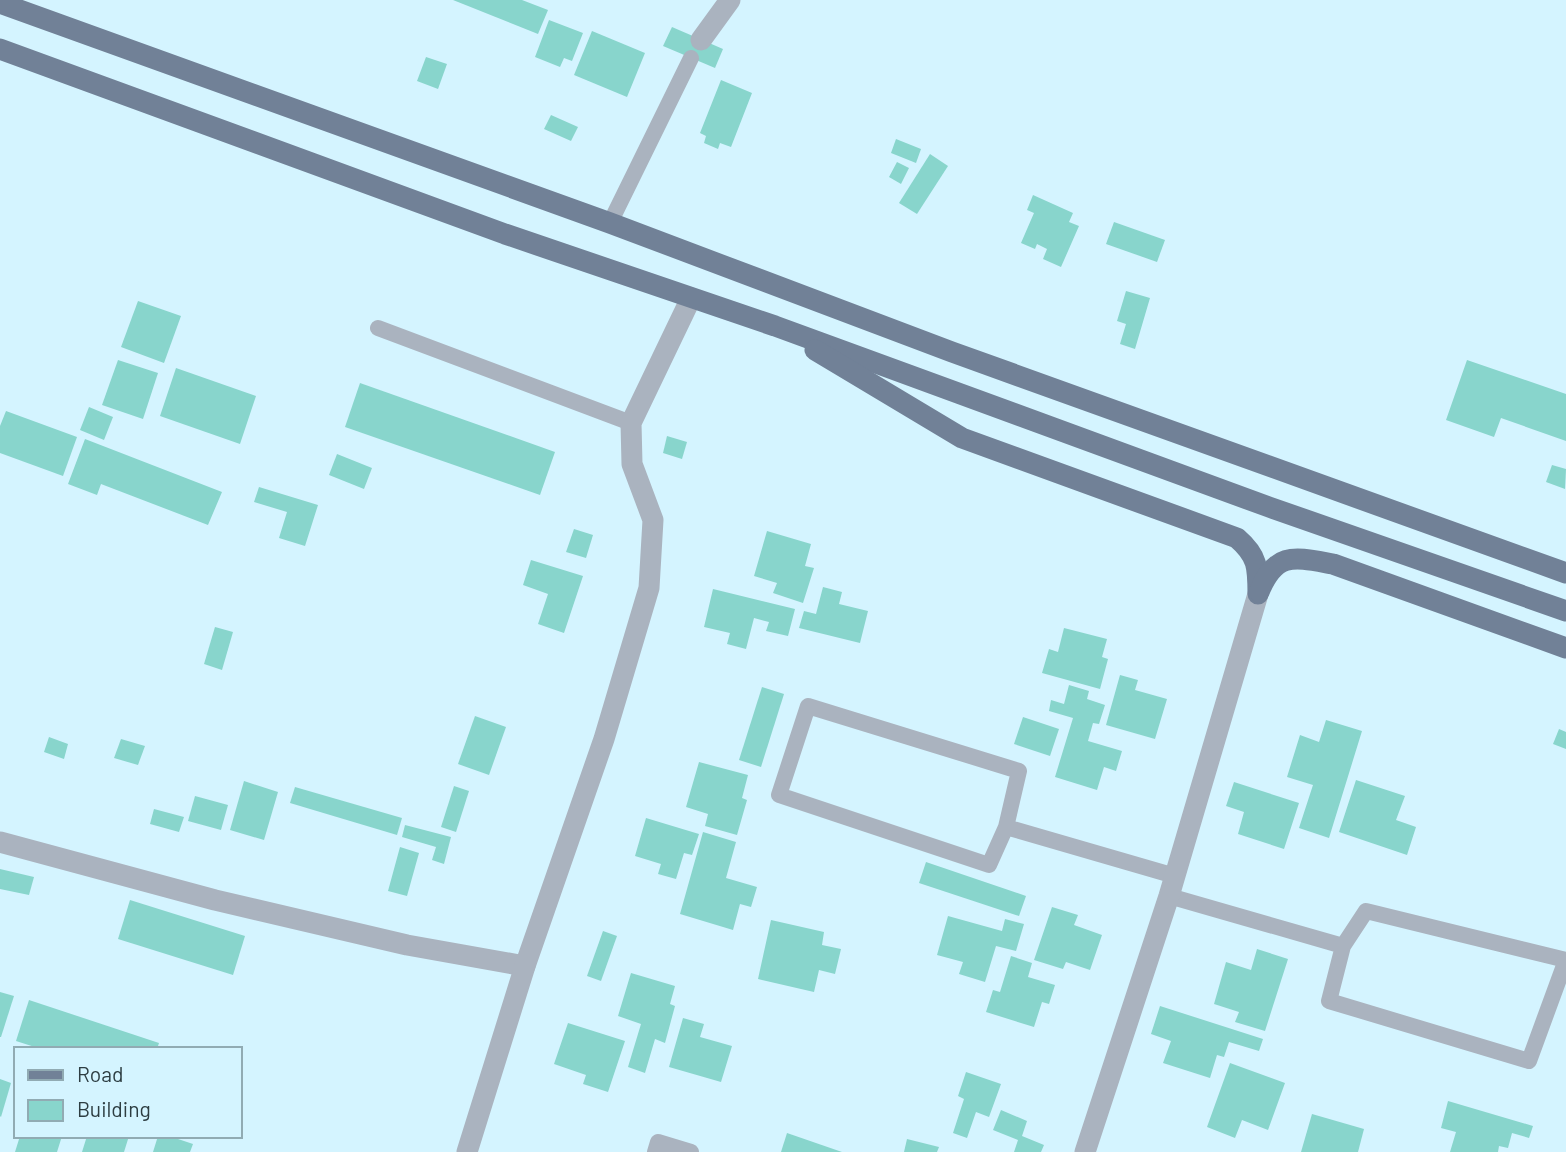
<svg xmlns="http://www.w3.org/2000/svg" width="1566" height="1152" viewBox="0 0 1566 1152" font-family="Barlow,sans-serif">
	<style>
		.building { fill: #88d5cc }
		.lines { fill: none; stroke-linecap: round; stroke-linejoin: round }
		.lane { stroke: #aab3bf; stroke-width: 16 }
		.street { stroke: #aab3bf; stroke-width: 21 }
		.primary { stroke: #718197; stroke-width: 21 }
	</style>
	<rect width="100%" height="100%" fill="#d4f4ff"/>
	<g class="building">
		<polygon points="453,0 522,0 548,10 538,34"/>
		<polygon points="549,20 583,33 572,61 564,58 560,67 535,57"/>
		<polygon points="672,27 723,49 715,68 663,46"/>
		<polygon points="592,31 645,53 627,97 574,75"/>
		<polygon points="426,57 447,64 438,89 417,81"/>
		<polygon points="721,80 752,93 731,147 720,143 718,149 704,143 706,136 700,133"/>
		<polygon points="551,115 578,127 571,141 544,129"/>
		<polygon points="896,139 921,149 916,163 891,153"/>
		<polygon points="930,154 948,166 917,214 899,203"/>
		<polygon points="897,162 909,168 901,184 889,177"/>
		<polygon points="1033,195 1073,213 1069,222 1079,226 1061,267 1043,259 1047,249 1037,244 1035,249 1021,243 1034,213 1027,210"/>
		<polygon points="1114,222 1165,240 1157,262 1106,244"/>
		<polygon points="1126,291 1150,298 1135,349 1120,344 1126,324 1117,321"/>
		<polygon points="138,301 181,316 164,363 121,347"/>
		<polygon points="118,360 158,373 143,419 102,405"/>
		<polygon points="1467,360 1566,394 1566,441 1501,418 1494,437 1446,420"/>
		<polygon points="176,368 256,396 240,444 160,416"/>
		<polygon points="360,383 555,452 540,495 345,427"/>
		<polygon points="89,407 113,417 104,440 80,430"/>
		<polygon points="6,411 77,437 63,476 0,453 0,426"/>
		<polygon points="667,436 687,442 682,459 663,453"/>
		<polygon points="85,439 222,492 208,525 101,484 97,495 68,484"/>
		<polygon points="337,454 372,468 364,489 329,475"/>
		<polygon points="1552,465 1566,469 1565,489 1546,482"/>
		<polygon points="259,487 318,505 305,546 279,538 287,512 254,502"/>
		<polygon points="574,529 593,535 586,558 566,552"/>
		<polygon points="767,531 811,544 805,566 814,568 803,603 773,593 777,583 754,576"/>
		<polygon points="531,560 583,576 564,633 538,624 548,594 523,585"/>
		<polygon points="823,587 842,592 839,604 868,611 860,643 799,628 804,611 816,614"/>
		<polygon points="713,589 795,609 788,636 766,631 769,622 754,618 746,649 727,644 730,633 704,627"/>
		<polygon points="215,627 233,632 222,670 204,664"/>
		<polygon points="1064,628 1107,639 1102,657 1108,659 1100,689 1042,673 1049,649 1058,652"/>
		<polygon points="1120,675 1138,680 1135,690 1167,699 1155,739 1106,725"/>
		<polygon points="1069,685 1089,691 1087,699 1105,705 1099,724 1093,723 1088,741 1122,751 1116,771 1104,767 1097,790 1055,777 1073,718 1049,711 1051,700 1064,704"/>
		<polygon points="762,687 784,694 761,767 739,760"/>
		<polygon points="475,716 506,727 489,775 458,764"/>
		<polygon points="1023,717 1059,729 1050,756 1014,744"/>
		<polygon points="1326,720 1362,731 1329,838 1299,828 1313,785 1287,777 1300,735 1319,742"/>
		<polygon points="1559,729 1566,732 1566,749 1553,744"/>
		<polygon points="49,737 68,744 64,759 44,752"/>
		<polygon points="121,739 145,746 138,765 114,758"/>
		<polygon points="699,762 748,775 742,798 747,800 737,835 705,826 708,814 686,807"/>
		<polygon points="1356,780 1405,796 1396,820 1416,827 1407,855 1339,832"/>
		<polygon points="244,781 278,792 264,840 230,830"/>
		<polygon points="1234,782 1299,803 1284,849 1238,834 1244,812 1226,806"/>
		<polygon points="454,786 469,791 456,832 441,827"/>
		<polygon points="295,787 402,818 397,835 290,803"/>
		<polygon points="195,796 228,805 221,830 188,821"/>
		<polygon points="154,809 184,817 179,832 150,824"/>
		<polygon points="646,818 699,834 692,855 684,853 676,879 658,874 661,864 635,856"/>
		<polygon points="405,825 451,837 444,864 432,860 436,847 402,837"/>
		<polygon points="703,832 736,842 726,878 757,887 751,907 740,904 733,930 680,914"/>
		<polygon points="400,847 419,853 407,896 388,891"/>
		<polygon points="926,862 1026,896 1019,916 919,883"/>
		<polygon points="0,869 34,877 29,895 0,889"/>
		<polygon points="130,900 245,936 233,975 118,939"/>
		<polygon points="1052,907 1078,915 1074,925 1102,935 1090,970 1066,962 1063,969 1034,960"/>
		<polygon points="948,916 1002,931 1005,919 1024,924 1016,951 996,946 985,982 959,974 963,962 937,955"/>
		<polygon points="771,920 824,932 822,945 841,949 835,974 819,970 814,992 758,979"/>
		<polygon points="603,931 617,936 601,981 587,976"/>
		<polygon points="1257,949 1288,959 1265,1031 1235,1022 1239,1012 1214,1004 1226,962 1251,970"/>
		<polygon points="1011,956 1032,963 1028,977 1055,985 1049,1004 1042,1002 1034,1027 986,1012 993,990 1000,992"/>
		<polygon points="631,973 675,986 670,1004 675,1006 665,1043 655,1039 645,1073 628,1067 641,1024 618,1016"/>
		<polygon points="0,992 14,996 1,1037 0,1037"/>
		<polygon points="29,1000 159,1043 157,1049 41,1049 16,1041"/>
		<polygon points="1160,1006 1263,1039 1259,1051 1229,1042 1224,1057 1217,1055 1210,1078 1163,1063 1171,1041 1151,1034"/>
		<polygon points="683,1018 704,1024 700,1037 732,1046 721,1082 669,1067"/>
		<polygon points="568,1023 625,1041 608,1092 583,1084 586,1075 554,1064"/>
		<polygon points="1230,1063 1285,1083 1268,1130 1242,1120 1235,1138 1207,1127"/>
		<polygon points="966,1072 1001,1084 989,1117 976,1112 967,1138 953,1133 964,1099 958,1096"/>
		<polygon points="0,1079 11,1083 1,1117 0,1116"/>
		<polygon points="1448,1101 1533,1126 1529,1138 1512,1133 1508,1148 1499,1146 1498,1152 1450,1152 1456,1132 1441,1128"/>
		<polygon points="1001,1110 1027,1121 1022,1136 1044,1145 1041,1152 1014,1152 1018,1140 993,1130"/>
		<polygon points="1312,1114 1364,1129 1358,1152 1301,1152"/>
		<polygon points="787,1133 842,1152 781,1152"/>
		<polygon points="20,1136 62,1136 57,1152 15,1152"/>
		<polygon points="87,1136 129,1136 124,1152 82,1152"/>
		<polygon points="158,1136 169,1136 193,1144 190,1152 153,1152"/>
		<polygon points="907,1139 939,1147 937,1152 904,1152"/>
	</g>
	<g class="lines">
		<g class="lane">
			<polyline points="610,223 691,58"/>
			<polyline points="378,328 631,423"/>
			<polyline points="1006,827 1019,771 808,706 779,795 989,865 1006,827 1175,876"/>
			<polyline points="1169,896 1343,946 1366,911 1566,960 1529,1061 1329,1001 1343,946"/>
			<polyline points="655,1152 658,1142 691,1152"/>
		</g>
		<g class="street">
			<polyline points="701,40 730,0"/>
			<polyline points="0,842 215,900 407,945 525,966"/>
			<polyline points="467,1152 525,966 604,739 649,588 653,520 632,464 631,423 691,298"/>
			<polyline points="1085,1152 1169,896 1258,594"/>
		</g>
		<g class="primary">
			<polyline points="0,3 610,223 952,352 1566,573"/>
			<polyline points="0,49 505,234 775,326 1269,507 1566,611"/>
			<path d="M815 350 962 438 1237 538C1258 556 1258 568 1258 594"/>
			<path d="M1259 592C1276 551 1294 557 1333 564L1566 648"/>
		</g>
	</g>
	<rect x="14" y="1047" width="228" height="91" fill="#d4f4ff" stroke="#91abb3" stroke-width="2"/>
	<rect x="28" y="1070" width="35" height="10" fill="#718197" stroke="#91abb3" stroke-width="2"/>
	<text x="77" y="1082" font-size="21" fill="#2d3d42">Road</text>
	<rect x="28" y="1100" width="35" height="21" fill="#88d5cc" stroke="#91abb3" stroke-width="2"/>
	<text x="77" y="1117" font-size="21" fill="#2d3d42">Building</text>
</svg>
